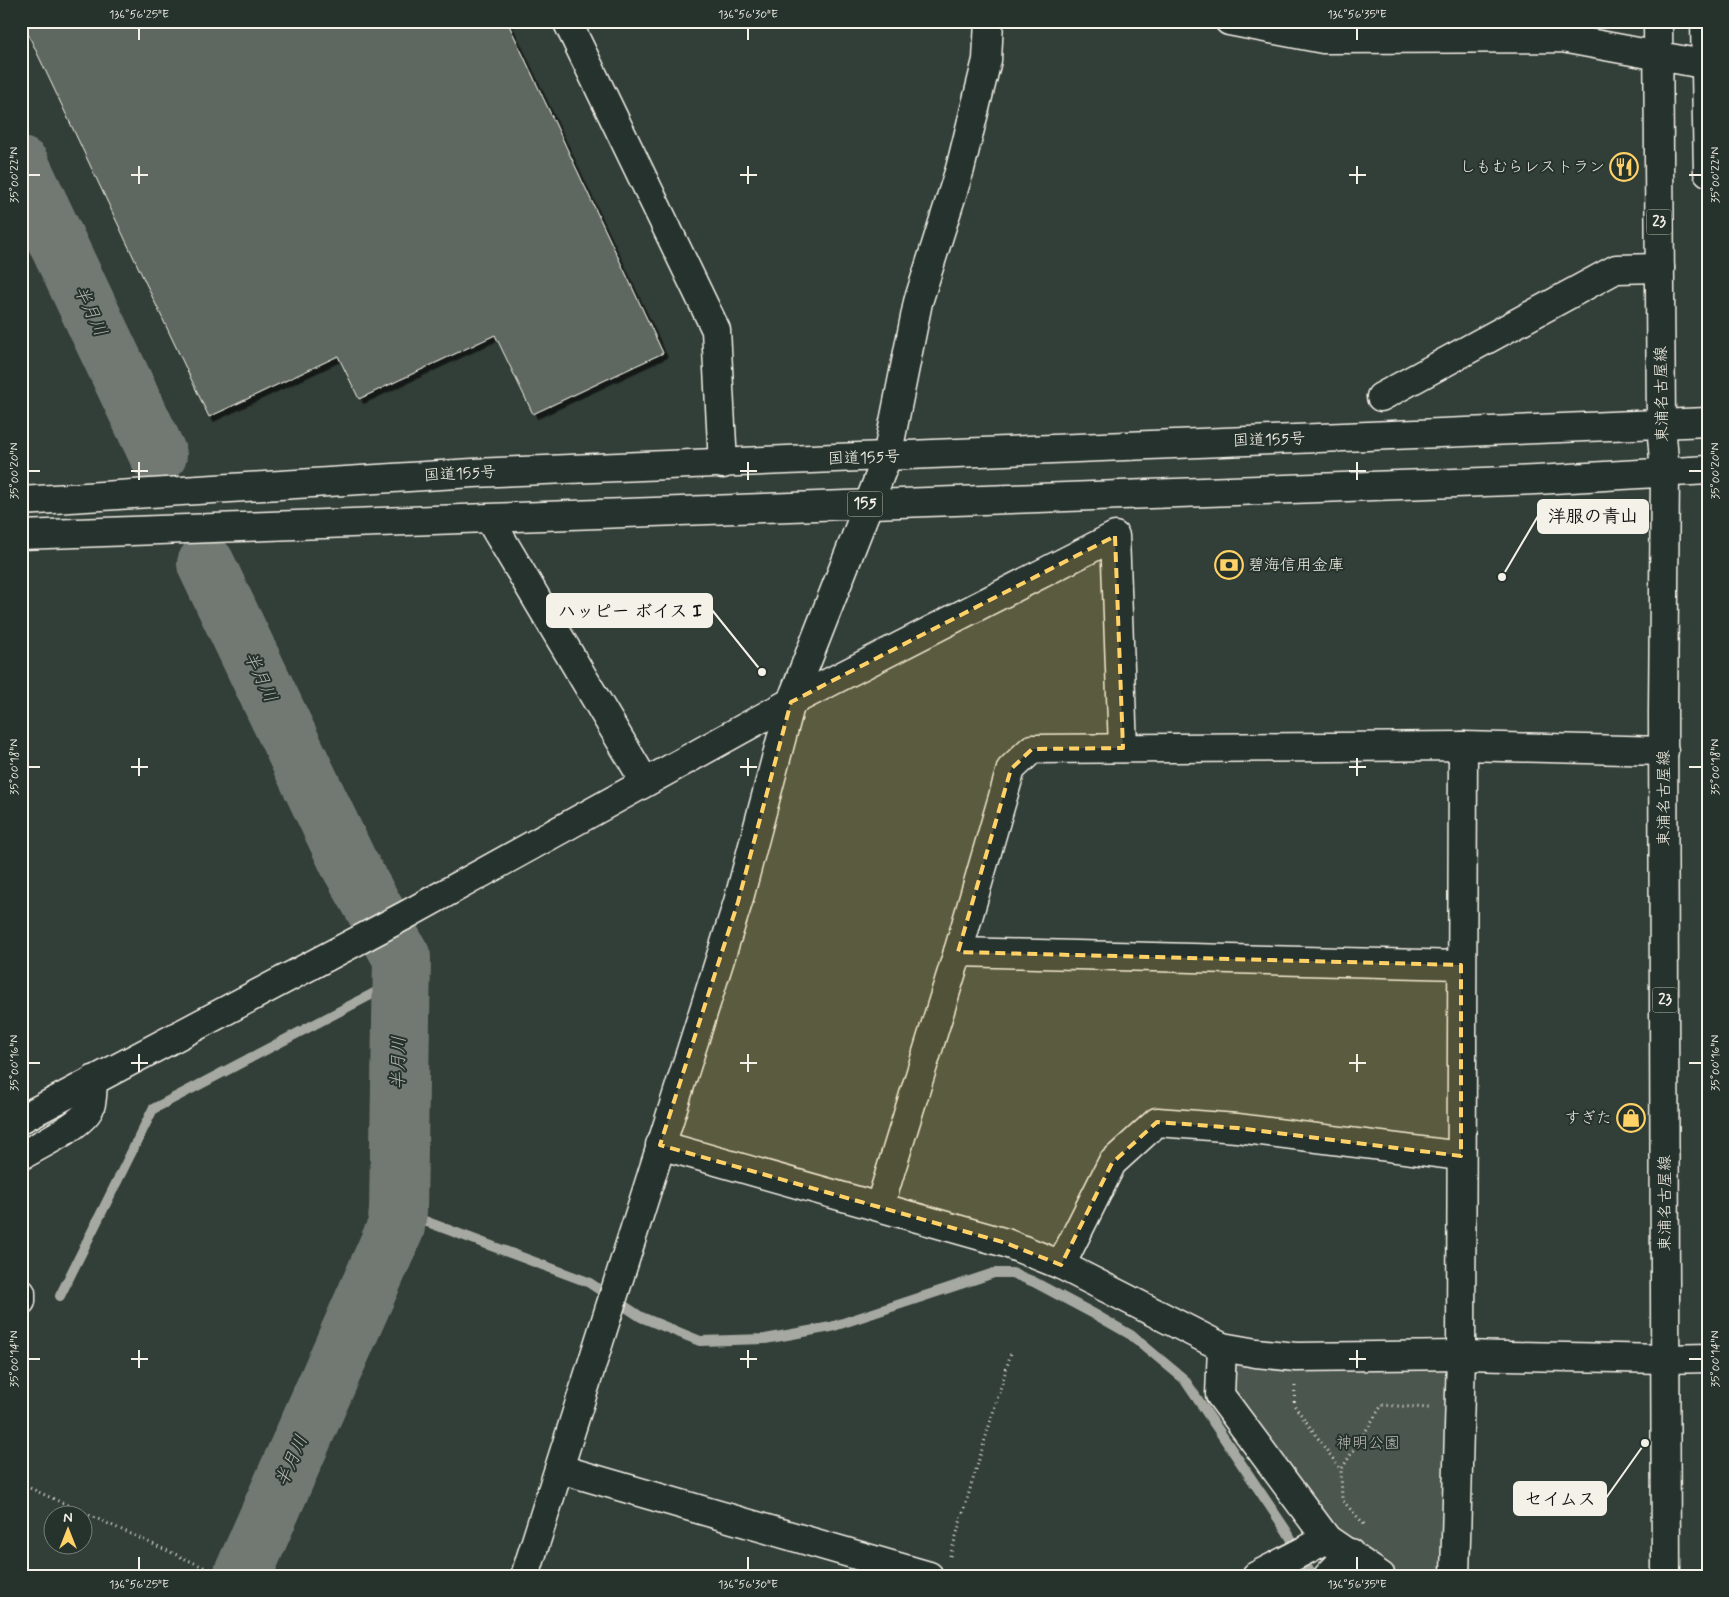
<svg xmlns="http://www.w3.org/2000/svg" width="1729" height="1597" viewBox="0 0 1729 1597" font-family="Mynerve,'Klee One',sans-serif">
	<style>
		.green { fill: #4c564f; stroke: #a0a49c }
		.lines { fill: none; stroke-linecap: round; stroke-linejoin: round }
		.stream { stroke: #a6a9a1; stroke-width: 10 }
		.river { stroke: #727972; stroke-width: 58 }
		.building { fill: #5f6861; stroke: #f4f1e8; filter: url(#shadow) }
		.minor-casing { stroke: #f4f1e8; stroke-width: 31 }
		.tertiary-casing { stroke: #f4f1e8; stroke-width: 31 }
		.primary-casing { stroke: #f4f1e8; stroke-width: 31 }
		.trunk-casing { stroke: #f4f1e8; stroke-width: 31 }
		.path { stroke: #f4f1e8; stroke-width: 3; stroke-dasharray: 1 4; stroke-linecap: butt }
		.minor { stroke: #26332d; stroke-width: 28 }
		.tertiary { stroke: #26332d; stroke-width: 28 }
		.primary { stroke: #26332d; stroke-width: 28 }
		.trunk { stroke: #26332d; stroke-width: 28 }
		.marked { fill: #ffd166; fill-opacity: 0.2; stroke: #ffd166; stroke-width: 4; stroke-dasharray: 10 6; stroke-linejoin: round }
		.ticks { fill: none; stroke: #f4f1e8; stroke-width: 2 }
		.labels { text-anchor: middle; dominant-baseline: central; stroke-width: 4; stroke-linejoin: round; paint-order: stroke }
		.shield { fill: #26332d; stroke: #b6b8b0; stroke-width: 1 }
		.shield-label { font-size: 15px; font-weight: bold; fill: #f4f1e8 }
		.poi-label { font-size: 16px; fill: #f4f1e8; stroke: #26332d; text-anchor: end }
		.street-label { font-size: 16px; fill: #f4f1e8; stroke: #26332d }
		.park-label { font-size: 16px; fill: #b9bbb2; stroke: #26332d }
		.water-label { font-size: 18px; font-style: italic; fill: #babbb3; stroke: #26332d }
		.leader { fill: none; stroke: #f4f1e8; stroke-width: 2 }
		.callout-dot { fill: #f4f1e8; stroke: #26332d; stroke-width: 2 }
		.callout { fill: #f4f1e8; stroke: #f4f1e8; stroke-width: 2 }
		.callout-label { font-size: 18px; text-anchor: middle; font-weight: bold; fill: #111 }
		.neatline { fill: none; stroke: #f4f1e8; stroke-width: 2 }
		.ticks-label { font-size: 12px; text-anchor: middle; fill: #f4f1e8 }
	</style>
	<defs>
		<filter id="shadow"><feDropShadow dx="4.5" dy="4.5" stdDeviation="0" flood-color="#0009"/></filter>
	</defs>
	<rect width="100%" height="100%" fill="#323e38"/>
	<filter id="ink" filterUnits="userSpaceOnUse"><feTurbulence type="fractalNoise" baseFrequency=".02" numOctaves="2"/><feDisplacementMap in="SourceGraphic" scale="10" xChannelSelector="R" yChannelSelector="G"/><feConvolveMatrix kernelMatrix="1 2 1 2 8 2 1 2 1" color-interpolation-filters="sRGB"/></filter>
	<g filter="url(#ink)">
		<polygon class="green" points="1222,1347 1461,1355 1455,1576 1381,1576 1350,1553 1220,1395"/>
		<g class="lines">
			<g class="stream">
				<polyline points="398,1211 588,1282 641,1317 700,1341 765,1339 831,1327 994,1273 1012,1273 1034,1282 1096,1315 1131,1335 1184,1379 1286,1530 1313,1576"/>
				<polyline points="60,1296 153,1109 401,979"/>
			</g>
			<g class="river">
				<polyline points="21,166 158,455"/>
				<polyline points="206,564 348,862 402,958 398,1211 396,1227 242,1576"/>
			</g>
		</g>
		<polygon class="building" points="22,21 507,21 663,353 533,414 495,335 359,399 338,356 209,417"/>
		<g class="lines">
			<defs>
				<g id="minor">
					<polyline points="567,21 716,330 723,464"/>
					<polyline points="1229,21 1323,39 1562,38 1708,65"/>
					<polyline points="490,520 645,782"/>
					<polyline points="958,952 1461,965"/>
					<polyline points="21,1119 406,915 791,702 1115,536 1123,748"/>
					<polyline points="660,1145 1006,1243 1061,1265 1222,1347 1256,1353 1296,1357 1461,1355 1665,1359 1708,1358"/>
					<path d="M21 1156C37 1146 85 1124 90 1107 93 1099 92 1089 93 1080"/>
					<polyline points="880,1205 958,952 1011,769 1032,749 1463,746 1664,751"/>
					<polyline points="1061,1265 1112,1163 1157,1122 1237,1128 1461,1156"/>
					<polyline points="21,1293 21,1301"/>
					<polyline points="1222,1347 1220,1395 1327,1539 1381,1576"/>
					<polyline points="560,1469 929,1576"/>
					<polyline points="525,1576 738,902 791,702"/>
					<polyline points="1256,1576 1327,1539"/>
					<polyline points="1328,1576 1350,1553"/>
					<polyline points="1455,1576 1461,1355 1463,746"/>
				</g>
				<g id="tertiary">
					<polyline points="1381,397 1616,269 1660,268"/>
					<polyline points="791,702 887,457 918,302 960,169 987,60 989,21"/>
				</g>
				<g id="primary">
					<polyline points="1658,21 1661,424 1665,472 1663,713 1666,1576"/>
					<polyline points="1705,21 1708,172"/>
				</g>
				<g id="trunk">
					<polyline points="21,501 473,473 1708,422"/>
					<polyline points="21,535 1536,480 1708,470"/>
				</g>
			</defs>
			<use href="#minor" class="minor-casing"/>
			<use href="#tertiary" class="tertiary-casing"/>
			<use href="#primary" class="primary-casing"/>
			<use href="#trunk" class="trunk-casing"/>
			<g class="path">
				<polyline points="1295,1386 1294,1405 1341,1470"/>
				<polyline points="21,1484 223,1576"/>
				<polyline points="1364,1524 1342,1500 1341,1470 1382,1405 1429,1408"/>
				<polyline points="950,1556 1011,1353"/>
			</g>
			<use href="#minor" class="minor"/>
			<use href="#tertiary" class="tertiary"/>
			<use href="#primary" class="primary"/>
			<use href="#trunk" class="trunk"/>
		</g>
	</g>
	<path class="marked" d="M1115 536 1123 748 1032 749 1011 769 958 952 1461 965V1156L1237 1128 1157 1122 1112 1163 1061 1265 1006 1243 660 1145 738 902 791 702Z"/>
	<path class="ticks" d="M139 28V40M748 28V40M1357 28V40M139 166V184M748 166V184M1357 166V184M28 175H40M131 175H148M740 175H757M1349 175H1366M1689 175H1702M139 462V480M748 462V480M1357 462V480M28 471H40M131 471H148M740 471H757M1349 471H1366M1689 471H1702M139 758V776M748 758V776M1357 758V776M28 767H40M131 767H148M740 767H757M1349 767H1366M1689 767H1702M139 1054V1072M748 1054V1072M1357 1054V1072M28 1063H40M131 1063H148M740 1063H757M1349 1063H1366M1689 1063H1702M139 1350V1368M748 1350V1368M1357 1350V1368M28 1359H40M131 1359H148M740 1359H757M1349 1359H1366M1689 1359H1702M139 1557V1570M748 1557V1570M1357 1557V1570"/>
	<defs>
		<symbol id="restaurant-ring" viewBox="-11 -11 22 22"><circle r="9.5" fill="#26332d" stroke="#ffd166" stroke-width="1.5"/><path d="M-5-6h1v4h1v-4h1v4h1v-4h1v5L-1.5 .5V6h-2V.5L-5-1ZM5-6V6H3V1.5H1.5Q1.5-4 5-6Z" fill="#ffd166"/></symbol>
		<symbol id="bank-ring" viewBox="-11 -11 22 22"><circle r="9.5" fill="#26332d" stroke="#ffd166" stroke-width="1.5"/><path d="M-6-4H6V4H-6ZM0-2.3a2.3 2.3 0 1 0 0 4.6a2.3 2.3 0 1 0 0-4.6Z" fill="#ffd166"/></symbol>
		<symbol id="shop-ring" viewBox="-11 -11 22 22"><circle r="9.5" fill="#26332d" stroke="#ffd166" stroke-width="1.5"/><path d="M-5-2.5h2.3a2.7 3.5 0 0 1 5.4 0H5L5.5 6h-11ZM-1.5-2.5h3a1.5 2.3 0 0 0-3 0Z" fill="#ffd166"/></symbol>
	</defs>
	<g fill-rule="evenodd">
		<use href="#restaurant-ring" x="1608" y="151" width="32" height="32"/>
		<use href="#bank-ring" x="1213" y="549" width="32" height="32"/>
		<use href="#shop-ring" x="1615" y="1102" width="32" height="32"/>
	</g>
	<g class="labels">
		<g class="shield">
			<rect x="1646.5" y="209.5" width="25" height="25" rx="4"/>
			<rect x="847.5" y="491.5" width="35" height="25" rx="4"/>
			<rect x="1652.5" y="987.5" width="25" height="25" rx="4"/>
		</g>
		<g class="shield-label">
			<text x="1659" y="222">23</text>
			<text x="865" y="504">155</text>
			<text x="1665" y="1000">23</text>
		</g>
		<g class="poi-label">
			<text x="1605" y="167">しもむらレストラン</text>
			<text x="1248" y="565" text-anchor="start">碧海信用金庫</text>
			<text x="1612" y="1118">すぎた</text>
		</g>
		<g class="street-label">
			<text transform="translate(1662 394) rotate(-91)">東浦名古屋線</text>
			<text transform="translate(1269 440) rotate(-2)">国道155号</text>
			<text transform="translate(864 458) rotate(-2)">国道155号</text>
			<text transform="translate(460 474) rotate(-3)">国道155号</text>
			<text transform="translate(1664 798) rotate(-90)">東浦名古屋線</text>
			<text transform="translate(1665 1203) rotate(-90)">東浦名古屋線</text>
		</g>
		<g class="park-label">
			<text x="1368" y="1443">神明公園</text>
		</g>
		<g class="water-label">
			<text transform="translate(90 311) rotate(65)">半月川</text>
			<text transform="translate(260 677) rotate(65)">半月川</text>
			<text transform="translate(399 1063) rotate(-89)">半月川</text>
			<text transform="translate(292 1461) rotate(-66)">半月川</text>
		</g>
	</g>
	<path class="leader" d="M1502 577L1538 516M762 672L712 610M1645 1443L1606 1498"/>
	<g class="callout-dot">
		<circle cx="1502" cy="577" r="5"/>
		<circle cx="762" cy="672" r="5"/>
		<circle cx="1645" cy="1443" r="5"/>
	</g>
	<g class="callout">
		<rect x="1538" y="500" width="110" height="33" rx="5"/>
		<rect x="547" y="594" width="165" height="33" rx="5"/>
		<rect x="1514" y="1482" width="92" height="33" rx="5"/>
	</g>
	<g class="callout-label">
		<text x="1593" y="522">洋服の青山</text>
		<text x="630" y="617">ハッピー ボイス I</text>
		<text x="1560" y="1505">セイムス</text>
	</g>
	<rect width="1729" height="1597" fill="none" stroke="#26332d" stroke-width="55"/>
	<g transform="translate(68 1530)"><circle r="24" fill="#26332d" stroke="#787f78"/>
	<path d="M0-4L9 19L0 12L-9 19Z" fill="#ffd166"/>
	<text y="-8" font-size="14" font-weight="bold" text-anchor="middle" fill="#f4f1e8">N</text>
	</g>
	<rect x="28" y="28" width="1674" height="1542" class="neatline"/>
	<g class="ticks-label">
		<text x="139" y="18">136°56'25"E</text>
		<text x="748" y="18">136°56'30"E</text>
		<text x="1357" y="18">136°56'35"E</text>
		<text transform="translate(14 175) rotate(-90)" y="4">35°00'22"N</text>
		<text transform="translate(1715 175) rotate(-90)" y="4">35°00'22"N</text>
		<text transform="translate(14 471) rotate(-90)" y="4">35°00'20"N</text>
		<text transform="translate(1715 471) rotate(-90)" y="4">35°00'20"N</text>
		<text transform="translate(14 767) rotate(-90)" y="4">35°00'18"N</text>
		<text transform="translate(1715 767) rotate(-90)" y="4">35°00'18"N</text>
		<text transform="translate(14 1063) rotate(-90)" y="4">35°00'16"N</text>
		<text transform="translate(1715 1063) rotate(-90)" y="4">35°00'16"N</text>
		<text transform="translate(14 1359) rotate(-90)" y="4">35°00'14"N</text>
		<text transform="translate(1715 1359) rotate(-90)" y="4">35°00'14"N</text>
		<text x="139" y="1588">136°56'25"E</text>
		<text x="748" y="1588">136°56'30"E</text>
		<text x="1357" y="1588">136°56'35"E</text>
	</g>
</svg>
